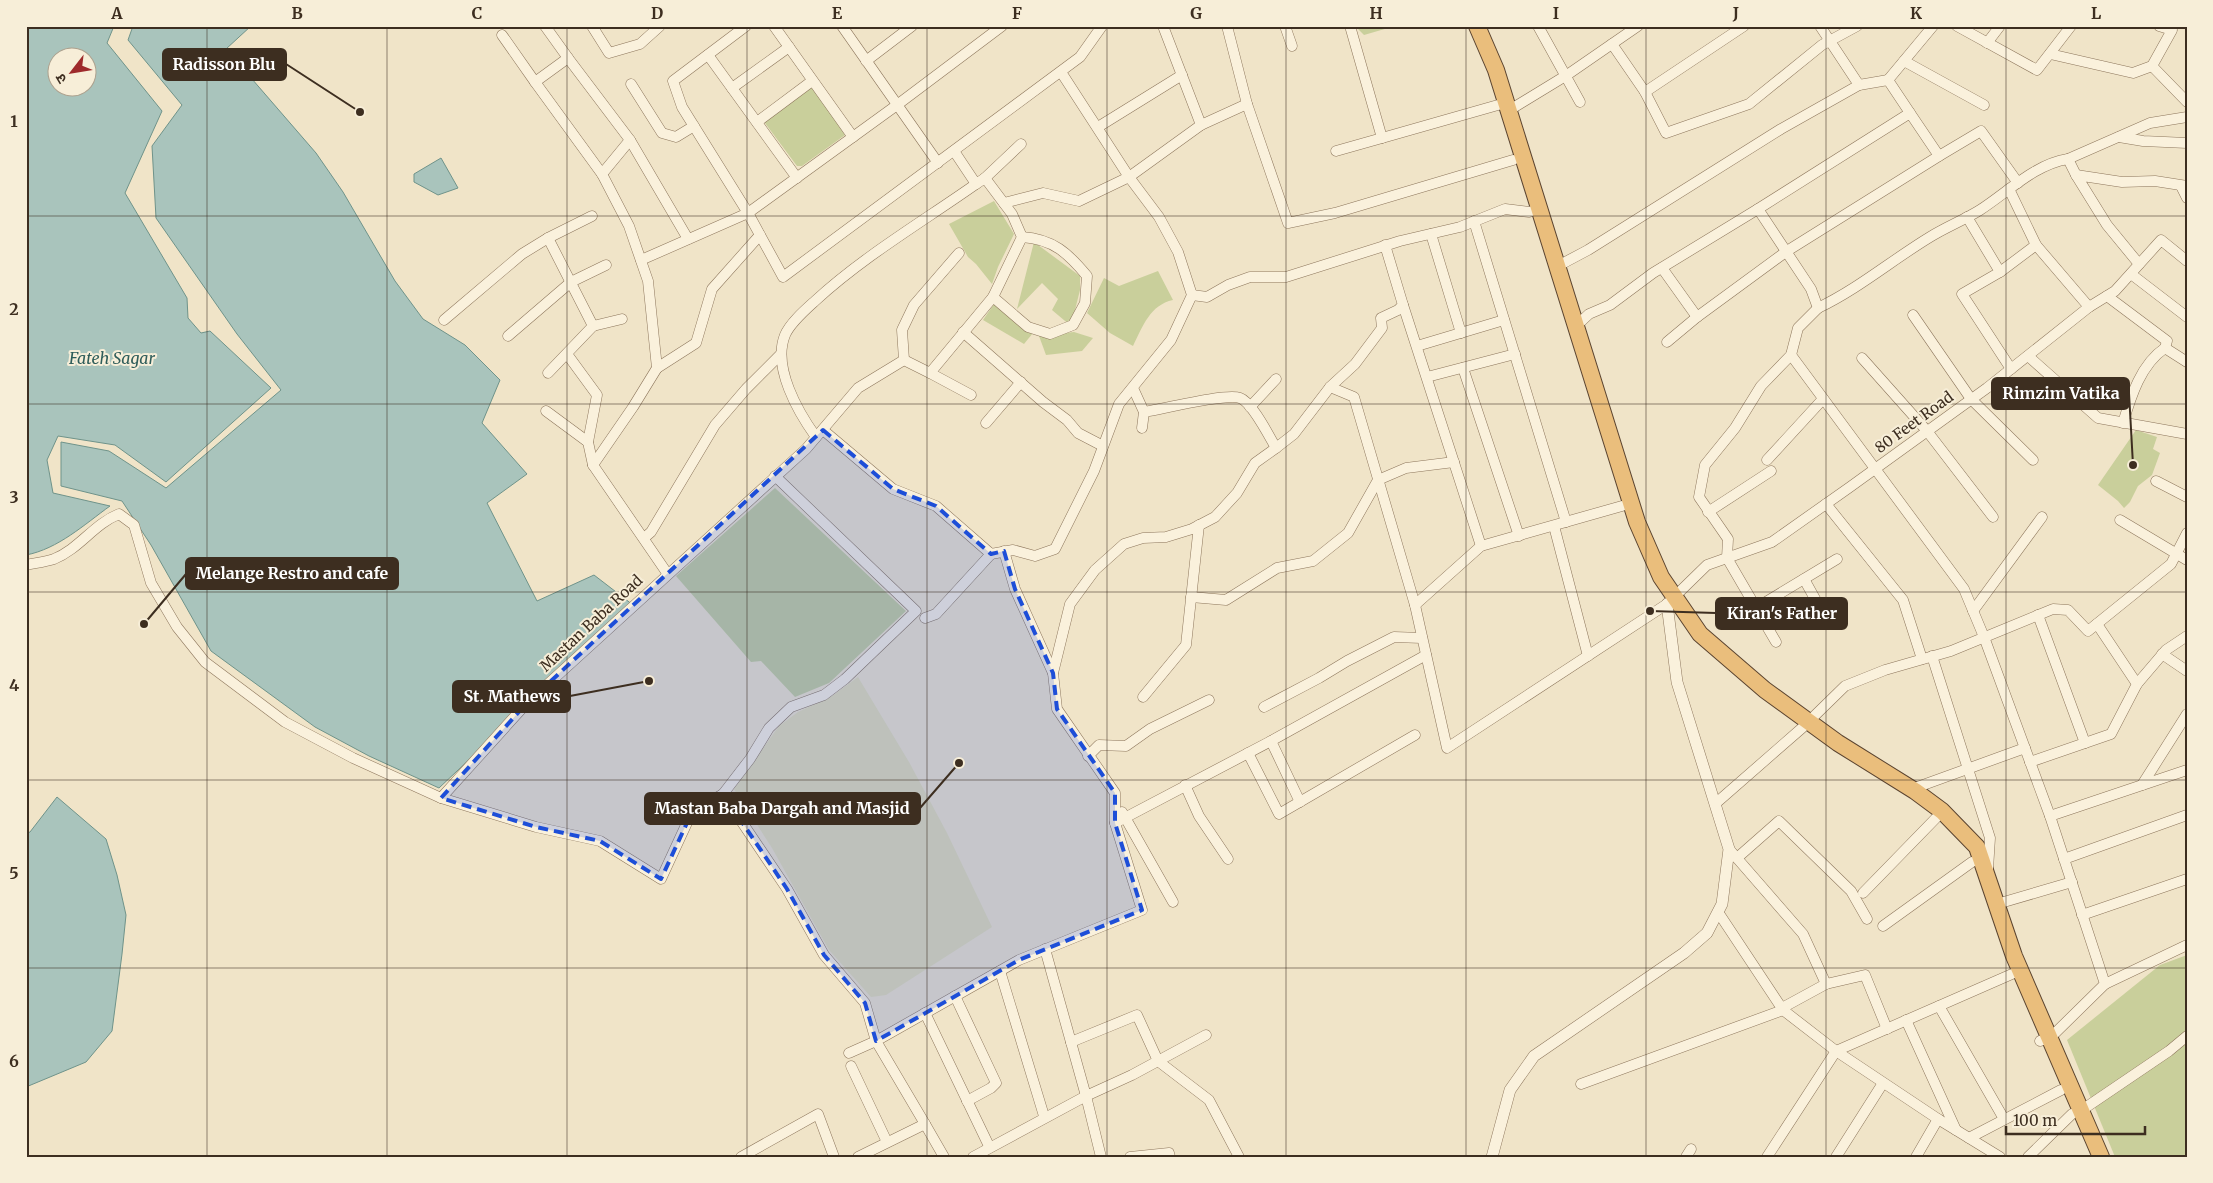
<svg xmlns="http://www.w3.org/2000/svg" width="2213" height="1183" viewBox="0 0 2213 1183" font-family="Merriweather,'Noto Sans Devanagari',serif">
	<style>
		.farmland { fill: #e6deb5 }
		.green { fill: #c9cf9b }
		.water { fill: #a9c4bc; stroke: #6f938a; fill-rule: evenodd }
		.lines { fill: none; stroke-linecap: round; stroke-linejoin: round }
		.minor-casing { stroke: #8d765c; stroke-width: 11 }
		.tertiary-casing { stroke: #8d765c; stroke-width: 12 }
		.trunk-casing { stroke: #5b4430; stroke-width: 18 }
		.minor { stroke: #faf1dc; stroke-width: 10 }
		.tertiary { stroke: #faf1dc; stroke-width: 11 }
		.trunk { stroke: #eabe7c; stroke-width: 16 }
		.marked { fill: #1d4ed8; fill-opacity: 0.2; stroke: #1d4ed8; stroke-width: 4; stroke-dasharray: 10 6; stroke-linejoin: round }
		.grid { fill: none; stroke: #3d2e20; stroke-width: 1; stroke-opacity: 0.55 }
		.labels { text-anchor: middle; dominant-baseline: central; stroke-width: 4; stroke-linejoin: round; paint-order: stroke }
		.street-label { font-size: 15px; fill: #3d2e20; stroke: #f7eed8 }
		.water-label { font-size: 16px; font-style: italic; fill: #2f5d5a; stroke: #f7eed8 }
		.leader { fill: none; stroke: #3d2e20; stroke-width: 2 }
		.callout-dot { fill: #3d2e20; stroke: #f7eed8; stroke-width: 2 }
		.callout { fill: #3d2e20; stroke: #3d2e20; stroke-width: 2 }
		.callout-label { font-size: 16px; text-anchor: middle; font-weight: bold; fill: #fff }
		.neatline { fill: none; stroke: #3d2e20; stroke-width: 2 }
		.grid-label { font-size: 16px; text-anchor: middle; font-weight: bold; fill: #3d2e20 }
	</style>
	<rect width="100%" height="100%" fill="#f0e4c8"/>
	<polygon class="farmland" points="858,677 909,762 947,833 992,927 886,995 871,997 829,950 772,848 734,789 779,726 798,712 832,696"/>
	<g class="green">
		<polygon points="1355,26 1395,26 1364,35"/>
		<polygon points="812,85 845,135 802,166 797,166 762,119"/>
		<polygon points="994,201 1014,234 998,267 992,284 976,264 968,257 949,224"/>
		<polygon points="1034,242 1080,276 1080,290 1071,326 1052,310 1058,299 1042,283 1017,309"/>
		<path d="M1158 271 1173 300C1150 305 1143 326 1133 346L1110 333 1087 313 1104 278 1119 286Z"/>
		<polygon points="994,304 1033,333 1024,344 983,320"/>
		<polygon points="1074,332 1093,338 1082,351 1046,355 1039,336"/>
		<polygon points="2136,430 2157,437 2153,449 2160,453 2152,475 2138,486 2130,502 2124,508 2118,501 2098,485"/>
		<polygon points="775,488 906,611 829,683 795,697 761,661 751,662 676,576"/>
		<polygon points="2187,955 2187,1157 2115,1157 2067,1040 2160,965"/>
	</g>
	<g class="water">
		<path d="M26 26H114L107 43 162 111 125 193 187 298 188 318 201 333 210 331 271 388 166 482 115 445 58 436 47 460 53 493 110 506C85 524 58 549 26 555ZM58 58H88V88H58Z"/>
		<polygon points="133,26 251,26 226,49 316,153 343,192 395,281 423,319 465,345 500,380 482,423 527,474 487,503 537,601 594,575 633,605 439,788 369,756 315,727 211,651 151,545 122,501 61,486 61,442 109,451 166,488 281,390 237,334 156,218 152,146 182,105 128,40"/>
		<polygon points="441,158 458,188 438,195 414,182 414,174"/>
		<polygon points="57,797 106,839 117,875 126,915 122,954 112,1031 86,1062 26,1087 26,834 30,832"/>
	</g>
	<g class="lines">
		<defs>
			<g id="minor">
				<polyline points="592,26 609,53 640,44 660,26"/>
				<polyline points="746,26 673,81 682,107 748,213 783,277 1080,57 1102,26"/>
				<polyline points="774,26 853,137"/>
				<polyline points="842,26 938,163"/>
				<polyline points="1285,26 1292,46"/>
				<polyline points="1538,26 1580,102"/>
				<polyline points="1820,26 1859,85"/>
				<polyline points="1957,26 2037,70 2071,26"/>
				<polyline points="2159,26 2172,30 2152,66 2187,102"/>
				<polyline points="502,35 535,82 568,58 545,26"/>
				<polyline points="1987,43 2000,26"/>
				<polyline points="1612,44 1645,92 1744,26"/>
				<polyline points="2050,54 2133,73 2152,66"/>
				<polyline points="708,55 797,178"/>
				<polyline points="568,58 630,140 602,174"/>
				<polyline points="866,61 912,26"/>
				<polyline points="1904,61 1984,105"/>
				<polyline points="535,82 602,174 629,226 648,281 657,368 633,407 593,465 667,573"/>
				<polyline points="631,84 662,133 676,137 694,126"/>
				<polyline points="732,88 789,47"/>
				<polyline points="1645,92 1666,133 1749,104 1822,45 1857,26"/>
				<polyline points="1247,104 1288,223 1335,213 1513,160"/>
				<polyline points="1508,111 1567,75 1638,26"/>
				<polyline points="1910,113 1888,80 1933,26"/>
				<polyline points="757,122 812,81"/>
				<polyline points="1201,125 1247,104 1227,26"/>
				<polyline points="1098,127 1182,75"/>
				<polyline points="2119,137 2143,141 2187,143"/>
				<polyline points="1382,138 1505,103"/>
				<polyline points="630,140 688,239"/>
				<polyline points="1336,151 1382,138 1350,26"/>
				<polyline points="2068,159 2150,123 2187,117"/>
				<polyline points="985,178 1021,144"/>
				<polyline points="2181,186 2187,198"/>
				<polyline points="2009,189 2036,245 2089,307"/>
				<polyline points="1004,203 1043,193 1079,201 1129,177 1201,125 1163,26"/>
				<polyline points="1758,209 1910,113 1939,156 1981,131 2018,183"/>
				<polyline points="1967,217 2000,272 1962,294 2011,369"/>
				<polyline points="1474,221 1566,522"/>
				<polyline points="1431,234 1461,333"/>
				<polyline points="641,260 748,213 897,105 1002,26"/>
				<polyline points="2139,264 2107,225 2076,175 2122,182 2155,181 2187,186"/>
				<polyline points="1556,267 1588,250 1781,129 1859,85 1888,80"/>
				<polyline points="1662,268 1697,317 1787,251 1939,156"/>
				<polyline points="2000,272 2036,245"/>
				<polyline points="2131,274 2187,317"/>
				<polyline points="1192,295 1207,297 1228,285 1250,277 1286,277 1400,241 1460,227 1505,209 1529,212 1539,209"/>
				<polyline points="2107,296 2167,341 2165,348 2187,362"/>
				<path d="M993 297 1028 327 1050 334 1073 325 1085 303 1087 276C1068 253 1053 239 1022 237"/>
				<polyline points="1403,305 1481,546"/>
				<polyline points="1913,315 1971,399 2033,460"/>
				<polyline points="444,320 522,254 548,238 592,216"/>
				<polyline points="593,326 622,319"/>
				<path d="M1575 327 1589 314 1610 305 1653 273 1758 209 1811 289 1818 308C1858 289 1892 260 1930 237 1946 227 1964 220 1980 210 2008 192 2035 164 2068 159L2076 175"/>
				<polyline points="963,332 1043,402 1067,420 1078,433 1103,446"/>
				<polyline points="508,336 571,282 606,265"/>
				<polyline points="1667,342 1697,317"/>
				<polyline points="1417,346 1504,320"/>
				<polyline points="567,354 597,395 588,442 593,465"/>
				<polyline points="1791,355 1964,589 1984,637 2050,816 2105,984 2051,1037 2040,1041"/>
				<polyline points="2028,356 2098,418 2187,434"/>
				<polyline points="1862,358 1927,431 1993,517"/>
				<polyline points="904,360 902,330 914,305 959,253"/>
				<polyline points="657,368 696,343 712,289 760,235"/>
				<polyline points="1463,368 1519,536"/>
				<polyline points="548,373 593,326 548,238"/>
				<polyline points="930,373 971,395"/>
				<polyline points="1427,377 1515,354"/>
				<polyline points="1330,387 1354,397 1415,605 1481,546 1622,506"/>
				<polyline points="1133,388 1144,412 1142,428"/>
				<polyline points="1250,407 1276,379"/>
				<polyline points="546,411 588,442"/>
				<path d="M1144 412C1163 409 1226 393 1240 398 1252 402 1269 436 1276 448L1294 434 1330 387 1355 364 1382 328 1381 318 1398 310 1403 305 1385 245"/>
				<polyline points="986,423 1021,382"/>
				<path d="M2123 423C2131 396 2141 364 2165 348"/>
				<polyline points="823,430 893,489 936,506 991,554 1013,550 1035,556 1055,549 1094,471 1119,404 1171,340 1192,295 1178,252 1159,217 1129,177 1061,72"/>
				<path d="M816 437C798 412 772 367 785 335 790 323 805 310 815 301 864 256 922 222 976 184"/>
				<polyline points="1767,460 1823,399"/>
				<polyline points="775,476 916,611 845,679 824,695 791,707 769,728 750,759 723,794 787,889 824,955 865,1003 876,1041 849,1053"/>
				<polyline points="2156,481 2187,497"/>
				<polyline points="1826,504 1903,600 1922,659"/>
				<polyline points="1708,512 1771,471"/>
				<polyline points="2120,520 2187,560"/>
				<polyline points="1554,526 1588,656"/>
				<polyline points="644,538 651,532 715,425 746,389 781,354"/>
				<polyline points="1004,551 1015,589 1053,673"/>
				<path d="M26 565C35 563 45 562 54 559 79 549 94 524 119 514L134 525 151 583 177 627 205 662 285 722 353 758 441 798 526 704 806 449 858 388 904 360 930 373 993 297 1022 237 1012 214 985 178 976 184 954 151"/>
				<polyline points="1804,579 1819,606"/>
				<polyline points="1191,597 1226,600 1277,568 1313,561 1348,533 1378,480 1406,468 1454,462"/>
				<polyline points="1415,605 1447,748 1667,604 1707,565 1772,542 1850,487 1987,388 2089,307 2115,291 2161,240 2187,261"/>
				<polyline points="1756,608 1837,559"/>
				<polyline points="1973,611 2042,517"/>
				<polyline points="2038,615 2085,743"/>
				<polyline points="925,618 936,614 991,554"/>
				<polyline points="1776,642 1727,558 1728,539 1699,497 1705,465 1735,428 1761,386 1791,355 1798,328 1818,308"/>
				<polyline points="2162,654 2187,671"/>
				<polyline points="1932,656 1990,838 1988,869"/>
				<polyline points="2137,684 2166,650 2187,636"/>
				<polyline points="1143,697 1186,645 1199,525"/>
				<polyline points="1264,707 1319,678 1347,661 1394,637 1422,638"/>
				<polyline points="1271,741 1300,802"/>
				<polyline points="1248,753 1279,814 1415,735"/>
				<polyline points="1088,756 1099,745 1126,746 1150,729 1209,700"/>
				<polyline points="2030,762 2111,734 2137,684 2097,624"/>
				<polyline points="1185,785 1199,816 1228,859"/>
				<polyline points="2142,785 2187,714"/>
				<polyline points="1912,789 2025,748"/>
				<polyline points="441,798 536,827 600,841 661,879 692,812 723,794"/>
				<polyline points="1715,804 1802,728 1845,686 1885,670 1951,651 2053,609 2068,610 2088,631 2171,564 2187,533"/>
				<polyline points="1122,812 1173,902"/>
				<polyline points="2050,816 2187,770"/>
				<polyline points="1115,823 1271,741 1426,655"/>
				<polyline points="1729,849 1803,934 1826,984 1782,1008"/>
				<polyline points="1737,858 1779,821 1851,891 1867,919"/>
				<polyline points="2064,859 2187,815"/>
				<polyline points="1863,893 1936,818"/>
				<polyline points="1997,904 2072,882"/>
				<polyline points="1718,912 1783,1010 1836,1051 1938,1119"/>
				<polyline points="2082,915 2187,879"/>
				<polyline points="1883,926 1972,862"/>
				<polyline points="1045,949 1086,1096 1132,1075 1206,1035"/>
				<polyline points="1000,971 1044,1116"/>
				<polyline points="1826,984 1865,975 1887,1029"/>
				<polyline points="2105,984 2187,945"/>
				<polyline points="955,996 996,1083 991,1088 967,1101"/>
				<polyline points="1939,1006 2004,1119"/>
				<polyline points="925,1013 989,1146"/>
				<polyline points="1906,1020 1956,1130"/>
				<polyline points="1071,1042 1137,1015 1158,1061 1209,1100 1239,1157"/>
				<polyline points="851,1066 887,1142"/>
				<polyline points="1581,1084 1783,1010"/>
				<polyline points="2082,1110 2169,1051 2187,1036"/>
				<polyline points="925,1124 944,1157"/>
				<polyline points="1969,1138 2061,1090"/>
				<polyline points="741,1157 818,1114 834,1157"/>
				<polyline points="858,1157 925,1124 876,1041 1019,960 1142,910 1115,823 1115,793 1057,709 1053,673 1070,604 1095,570 1124,544 1143,538 1166,537 1192,529 1215,517 1237,493 1255,463 1276,448"/>
				<polyline points="973,1157 1086,1096 1101,1157"/>
				<polyline points="1130,1157 1169,1153 1170,1157"/>
				<polyline points="1686,1157 1691,1149"/>
				<polyline points="1767,1157 1836,1051 2012,974"/>
				<polyline points="1836,1157 1883,1083"/>
				<polyline points="1916,1157 1938,1119 2000,1157"/>
				<polyline points="2028,1157 2072,1114"/>
			</g>
			<polyline id="tertiary" points="1492,1157 1510,1090 1534,1056 1684,953 1707,933 1722,904 1729,849 1677,682 1667,604"/>
			<polyline id="trunk" points="1477,26 1496,70 1637,522 1661,577 1700,634 1765,690 1838,743 1915,791 1942,811 1977,847 2014,956 2101,1157"/>
		</defs>
		<use href="#minor" class="minor-casing"/>
		<use href="#tertiary" class="tertiary-casing"/>
		<use href="#trunk" class="trunk-casing"/>
		<use href="#minor" class="minor"/>
		<use href="#tertiary" class="tertiary"/>
		<use href="#trunk" class="trunk"/>
	</g>
	<path class="marked" d="M823 430 893 489 936 506 991 554 1004 551 1015 589 1053 673 1057 709 1115 793V823L1142 910 1019 960 876 1041 865 1003 824 955 787 889 723 794 692 812 661 879 600 841 536 827 441 798 526 704Z"/>
	<path class="grid" d="M207 26V1157M387 26V1157M567 26V1157M747 26V1157M927 26V1157M1107 26V1157M1286 26V1157M1466 26V1157M1646 26V1157M1826 26V1157M2006 26V1157M26 216H2187M26 404H2187M26 592H2187M26 780H2187M26 968H2187"/>
	<g class="labels">
		<g class="street-label">
			<text transform="translate(1914 422) rotate(-36)">80 Feet Road</text>
			<text transform="translate(591 623) rotate(-43)">Mastan Baba Road</text>
		</g>
		<g class="water-label">
			<text x="112" y="358">Fateh Sagar</text>
		</g>
	</g>
	<path class="leader" d="M360 112L286 64M2133 465L2129 393M144 624L186 574M1650 611L1716 613M649 681L570 696M959 763L920 808"/>
	<g class="callout-dot">
		<circle cx="360" cy="112" r="5"/>
		<circle cx="2133" cy="465" r="5"/>
		<circle cx="144" cy="624" r="5"/>
		<circle cx="1650" cy="611" r="5"/>
		<circle cx="649" cy="681" r="5"/>
		<circle cx="959" cy="763" r="5"/>
	</g>
	<g class="callout">
		<rect x="163" y="49" width="123" height="31" rx="5"/>
		<rect x="1992" y="378" width="137" height="31" rx="5"/>
		<rect x="186" y="558" width="212" height="31" rx="5"/>
		<rect x="1716" y="598" width="131" height="31" rx="5"/>
		<rect x="453" y="681" width="117" height="31" rx="5"/>
		<rect x="645" y="793" width="275" height="31" rx="5"/>
	</g>
	<g class="callout-label">
		<text x="224" y="70">Radisson Blu</text>
		<text x="2061" y="399">Rimzim Vatika</text>
		<text x="292" y="579">Melange Restro and cafe</text>
		<text x="1782" y="619">Kiran's Father</text>
		<text x="512" y="702">St. Mathews</text>
		<text x="782" y="814">Mastan Baba Dargah and Masjid</text>
	</g>
	<rect width="2213" height="1183" fill="none" stroke="#f7eed8" stroke-width="55"/>
	<g transform="translate(72 72) rotate(239)"><circle r="24" fill="#f7eed8" stroke="#ada18e"/>
	<path d="M0-4L9 19L0 12L-9 19Z" fill="#9e2a2b"/>
	<text y="-8" font-size="14" font-weight="bold" text-anchor="middle" fill="#3d2e20">उ</text>
	</g>
	<path d="M2006 1126v8h139v-8" fill="none" stroke="#3d2e20" stroke-width="2.5"/>
	<text x="2013" y="1126" font-size="15" fill="#3d2e20" stroke="#f7eed8" stroke-width="4" paint-order="stroke">100 m</text>
	<rect x="28" y="28" width="2158" height="1128" class="neatline"/>
	<g class="grid-label">
		<text x="117" y="19">A</text>
		<text x="297" y="19">B</text>
		<text x="477" y="19">C</text>
		<text x="657" y="19">D</text>
		<text x="837" y="19">E</text>
		<text x="1017" y="19">F</text>
		<text x="1196" y="19">G</text>
		<text x="1376" y="19">H</text>
		<text x="1556" y="19">I</text>
		<text x="1736" y="19">J</text>
		<text x="1916" y="19">K</text>
		<text x="2096" y="19">L</text>
		<text x="14" y="127">1</text>
		<text x="14" y="315">2</text>
		<text x="14" y="503">3</text>
		<text x="14" y="691">4</text>
		<text x="14" y="879">5</text>
		<text x="14" y="1067">6</text>
	</g>
</svg>
